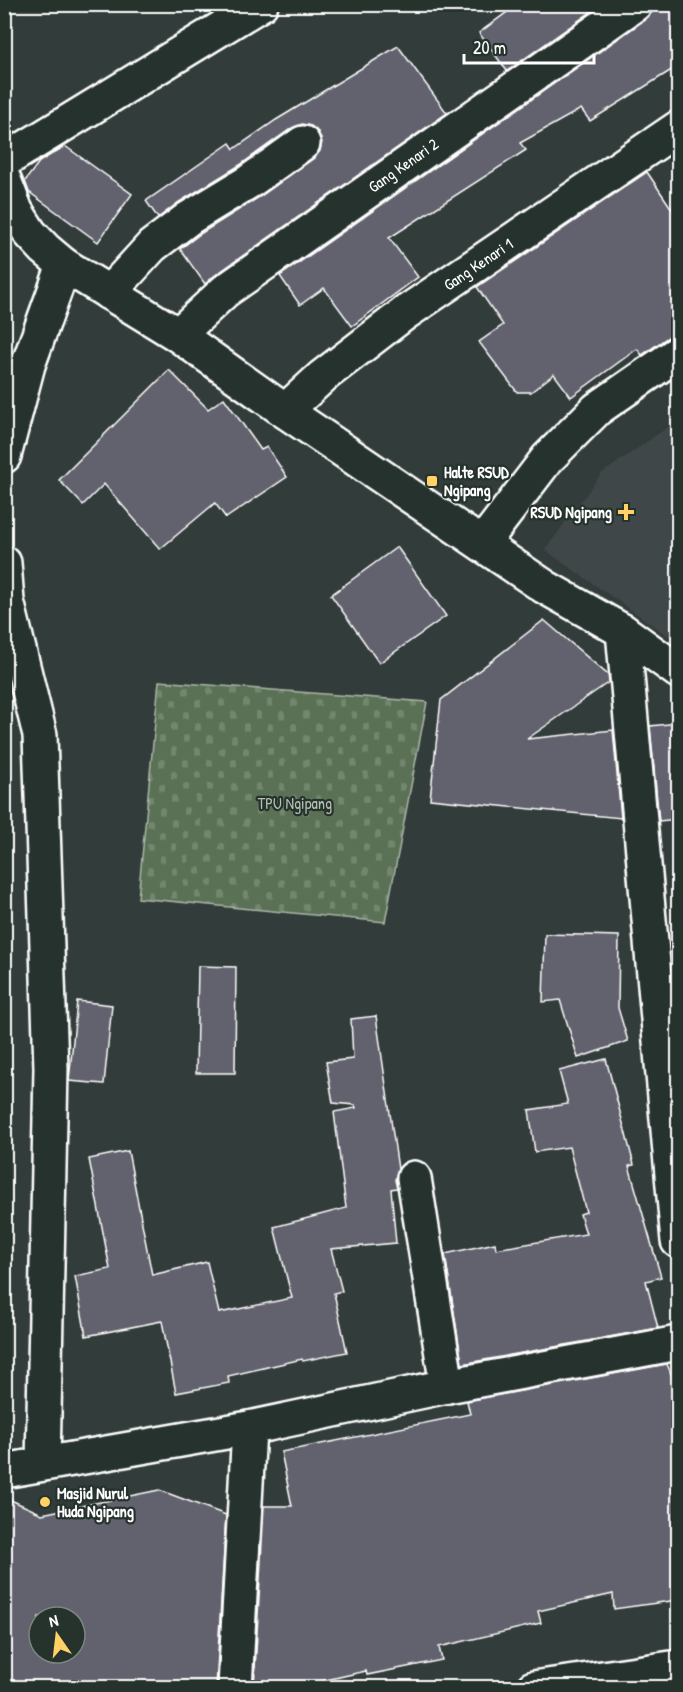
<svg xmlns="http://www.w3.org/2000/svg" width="683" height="1692" viewBox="0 0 683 1692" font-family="'Patrick Hand',sans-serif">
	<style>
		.built { fill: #40474a }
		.cemetery { fill: url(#cemetery-stones); stroke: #acb8aa; stroke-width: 1.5 }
		.building { fill: #62626e; stroke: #fff; stroke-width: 1.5; fill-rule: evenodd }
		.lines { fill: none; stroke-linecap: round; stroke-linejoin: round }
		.street-casing { stroke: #fff; stroke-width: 38 }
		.street { stroke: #26332d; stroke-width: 33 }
		.poi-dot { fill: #ffd166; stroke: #26332d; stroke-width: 2 }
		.labels { text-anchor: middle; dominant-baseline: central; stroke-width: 4.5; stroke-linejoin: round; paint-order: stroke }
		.street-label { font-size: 16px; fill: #fff; stroke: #26332d }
		.poi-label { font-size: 16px; font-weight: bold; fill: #fff; stroke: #26332d; text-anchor: start }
		.park-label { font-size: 16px; fill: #b5bfb2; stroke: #26332d }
	</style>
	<defs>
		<pattern id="cemetery-stones" width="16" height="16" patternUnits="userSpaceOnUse" patternTransform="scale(1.5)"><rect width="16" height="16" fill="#5a7155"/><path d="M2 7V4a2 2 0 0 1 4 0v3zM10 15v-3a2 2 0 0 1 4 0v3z" fill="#73866e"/></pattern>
	</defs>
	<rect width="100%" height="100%" fill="#323c3a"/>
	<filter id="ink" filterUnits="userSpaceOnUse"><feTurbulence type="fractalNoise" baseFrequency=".0167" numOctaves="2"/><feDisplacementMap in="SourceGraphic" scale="12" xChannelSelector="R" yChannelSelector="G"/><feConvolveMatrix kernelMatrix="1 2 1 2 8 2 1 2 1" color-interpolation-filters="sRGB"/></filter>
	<g filter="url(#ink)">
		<polygon class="built" points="678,420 678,643 545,550 601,474"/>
		<polygon class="cemetery" points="159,681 427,702 385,922 138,898"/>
		<g class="building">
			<polygon points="518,4 602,4 507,71 479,33"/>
			<polygon points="653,4 678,4 678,66 590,121 581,109 520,143 526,150 389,238 418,277 352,326 324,288 300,305 280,276 646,19 652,12"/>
			<polygon points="398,46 447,113 214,276 205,284 180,249 200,234 261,196 314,158 320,151 322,142 318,132 311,126 302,124 292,128 240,165 179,202 158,218 146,201 230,143 234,149 276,120"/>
			<polygon points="65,146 132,194 98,242 29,192 25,181 39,162"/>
			<polygon points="647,172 678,218 678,330 642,355 637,349 571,397 554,374 531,392 517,392 479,342 503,325 477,287"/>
			<polygon points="169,370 208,409 224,398 261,450 267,447 287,477 226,518 215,503 160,549 104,484 83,505 59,480"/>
			<polygon points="397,547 446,616 379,663 331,595"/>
			<polygon points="544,620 608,675 609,682 527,739 613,730 621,818 430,799 441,700"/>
			<polygon points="678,723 678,819 659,821 650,726"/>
			<polygon points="545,934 619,936 618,1008 628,1041 578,1058 560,1000 543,1002"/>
			<polygon points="198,966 236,967 235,1073 196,1073"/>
			<polygon points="77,1001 112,1005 104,1084 69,1081"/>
			<polygon points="376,1016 398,1169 395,1180 397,1188 391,1189 396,1243 331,1249 342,1291 334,1293 347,1352 303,1361 302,1359 228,1376 229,1383 176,1393 162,1321 86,1336 75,1276 110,1269 89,1159 128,1151 152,1275 207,1262 219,1313 292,1298 274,1227 346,1208 334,1112 356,1108 355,1105 333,1103 326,1062 353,1059 351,1019"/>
			<polygon points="606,1059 634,1165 629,1166 661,1277 646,1281 658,1328 462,1364 445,1254 495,1243 496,1249 586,1234 580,1214 586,1212 569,1147 535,1152 529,1110 568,1104 559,1071"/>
			<polygon points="667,1364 672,1376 678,1415 678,1600 614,1609 613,1594 538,1611 541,1623 439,1647 442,1660 367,1675 366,1671 291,1688 254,1688 264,1506 292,1506 281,1452 470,1414 467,1401"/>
			<path d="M159 1490 226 1515 216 1688H4V1497L42 1514ZM39 1617H75V1653H39Z"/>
		</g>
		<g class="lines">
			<defs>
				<g id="street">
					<polyline points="4,161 261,4"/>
					<polyline points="4,180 16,211 30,233 45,249 64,265 178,335 285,411 545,587 623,631 678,1241"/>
					<polyline points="109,293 152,246 189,218 250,181 303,143"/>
					<polyline points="178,335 225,291 635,4"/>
					<polyline points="285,411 323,376 405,313 678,128"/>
					<polyline points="4,456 28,365 64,265"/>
					<polyline points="482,544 547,459 597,409 678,353"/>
					<polyline points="4,563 7,601 40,735 51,1068 43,1464"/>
					<polyline points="623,631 678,671"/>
					<polyline points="414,1178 447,1386"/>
					<polyline points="4,1471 249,1428 447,1386 678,1343"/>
					<polyline points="235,1688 249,1428"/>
					<polyline points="533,1688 678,1667"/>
				</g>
			</defs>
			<use href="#street" class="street-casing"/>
			<use href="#street" class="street"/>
		</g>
	</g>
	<g class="poi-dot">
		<rect x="426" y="475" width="12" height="12" rx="3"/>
		<path d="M623 503h6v6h6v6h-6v6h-6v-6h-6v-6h6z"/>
		<circle cx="45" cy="1502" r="6"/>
	</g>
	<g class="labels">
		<g class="street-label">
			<text transform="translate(403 165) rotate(-35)">Gang Kenari 2</text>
			<text transform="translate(478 264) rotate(-34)">Gang Kenari 1</text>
		</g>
		<g class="poi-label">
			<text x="444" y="472">Halte RSUD<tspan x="444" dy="18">Ngipang</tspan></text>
			<text x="612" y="512" text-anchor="end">RSUD Ngipang</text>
			<text x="57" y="1493">Masjid Nurul<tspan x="57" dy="18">Huda Ngipang</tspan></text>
		</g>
		<g class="park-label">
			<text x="295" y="803">TPU Ngipang</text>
		</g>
	</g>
	<rect width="683" height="1692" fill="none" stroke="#26332d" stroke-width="24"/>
	<rect x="12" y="12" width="659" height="1668" fill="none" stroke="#fff" stroke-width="2" filter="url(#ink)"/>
	<g transform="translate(57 1635) rotate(346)"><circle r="28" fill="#26332d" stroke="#7d8581" stroke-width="1.5"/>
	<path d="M0-4.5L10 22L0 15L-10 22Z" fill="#ffd166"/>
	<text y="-9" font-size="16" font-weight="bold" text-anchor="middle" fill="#ffffff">N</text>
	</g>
	<path d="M464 54v9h130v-9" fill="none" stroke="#ffffff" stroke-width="3"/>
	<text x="473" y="54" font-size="18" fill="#ffffff" stroke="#26332d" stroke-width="4.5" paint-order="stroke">20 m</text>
</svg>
